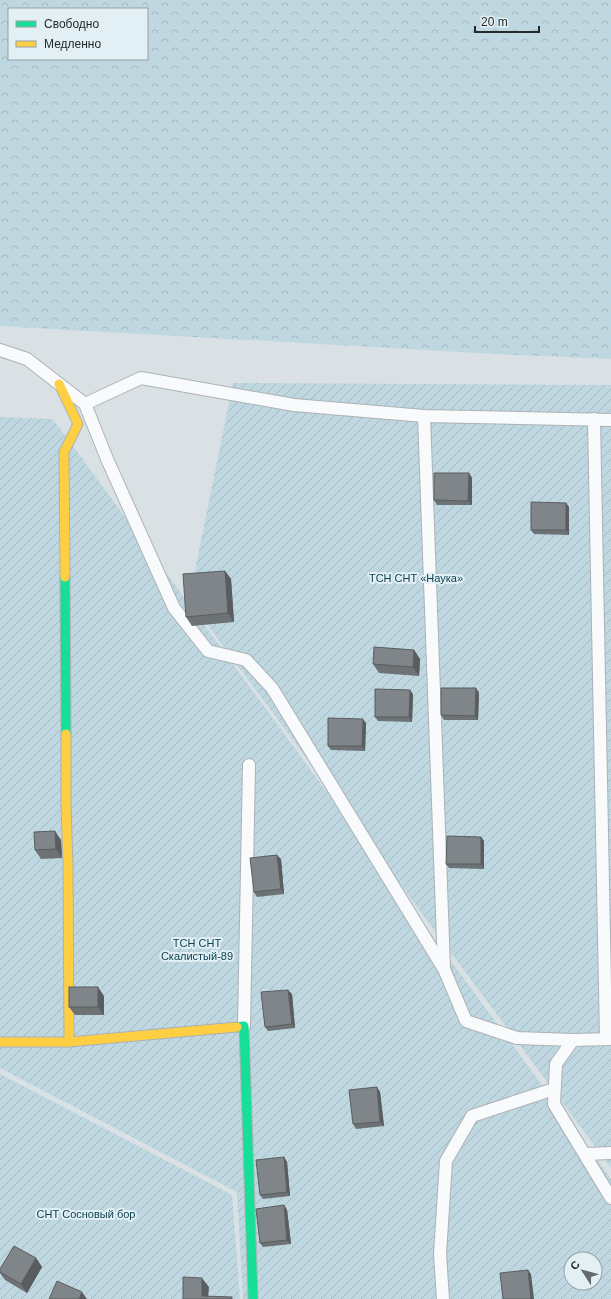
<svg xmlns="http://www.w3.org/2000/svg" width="611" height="1299" viewBox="0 0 611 1299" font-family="Helvetica,sans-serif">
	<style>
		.forest { fill: url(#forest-crowns); fill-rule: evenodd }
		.garden { fill: url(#garden-furrows); fill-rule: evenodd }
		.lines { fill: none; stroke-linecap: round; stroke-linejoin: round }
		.lane-casing { stroke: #acb2b5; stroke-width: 14 }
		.fast-casing { stroke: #acb2b5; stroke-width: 11 }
		.slow-casing { stroke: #acb2b5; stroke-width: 11 }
		.lane { stroke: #f9fafb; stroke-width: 12 }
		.fast { stroke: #16e098; stroke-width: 9 }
		.slow { stroke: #ffcf43; stroke-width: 9 }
		.wall { fill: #6d7275 }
		.shaded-wall { fill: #595d5f }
		.building { fill: #7f8588; stroke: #595d5f }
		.labels { text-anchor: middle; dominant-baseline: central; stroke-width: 4; stroke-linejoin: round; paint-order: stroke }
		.park-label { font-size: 11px; fill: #0c4151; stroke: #e2f0f5 }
	</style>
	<defs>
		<pattern id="forest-crowns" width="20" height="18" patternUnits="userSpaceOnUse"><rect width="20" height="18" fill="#bfd7e0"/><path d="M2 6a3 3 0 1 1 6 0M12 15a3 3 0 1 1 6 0" fill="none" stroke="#a4b9c0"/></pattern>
		<pattern id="garden-furrows" width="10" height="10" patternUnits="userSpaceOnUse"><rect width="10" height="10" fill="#bfd7e0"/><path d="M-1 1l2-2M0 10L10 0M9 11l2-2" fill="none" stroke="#a4b9c0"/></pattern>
	</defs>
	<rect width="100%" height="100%" fill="#d9e1e4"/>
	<path class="forest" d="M0 0H611V359L495 354 0 326ZM9 9H147V59H9Z"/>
	<g class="garden">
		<polygon points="233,383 611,385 611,1168 189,600"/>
		<path d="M0 417 53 419 611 1179V1299H243L237 1192 0 1068ZM571 1259H595V1283H571Z"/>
		<polygon points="0,1074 232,1195 240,1299 0,1299"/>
	</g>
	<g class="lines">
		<defs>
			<g id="lane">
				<polyline points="0,350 27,359 85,404 107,459 174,608 208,651 246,660 272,688 444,969 466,1021 517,1038 573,1040"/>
				<polyline points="85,404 141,378 294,405 424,416 611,420"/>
				<polyline points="424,416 444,968"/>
				<polyline points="594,419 606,1039"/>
				<polyline points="244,1026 249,765"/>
				<polyline points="611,1039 573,1040 556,1064 554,1104 611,1198"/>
				<polyline points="585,1154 611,1153"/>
				<polyline points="443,1299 440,1254 446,1161 472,1116 554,1089"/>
			</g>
			<g id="fast">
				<polyline points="65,577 66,734"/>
				<polyline points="237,1027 244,1026 253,1299"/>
			</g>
			<g id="slow">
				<polyline points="59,384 78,424 64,452 65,577"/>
				<polyline points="66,734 66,806 68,863 69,1042"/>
				<polyline points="0,1042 69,1042 237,1027"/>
			</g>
		</defs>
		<use href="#lane" class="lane-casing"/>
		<use href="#fast" class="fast-casing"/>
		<use href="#slow" class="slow-casing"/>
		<use href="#lane" class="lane"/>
		<use href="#fast" class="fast"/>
		<use href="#slow" class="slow"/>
	</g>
	<g class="wall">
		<polygon points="469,473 472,478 472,505 437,505 434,500"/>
		<polygon points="566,503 569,507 569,535 534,534 531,530"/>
		<polygon points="225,571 231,579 234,622 192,626 186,617"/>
		<polygon points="414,650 420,659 419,676 379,673 373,664"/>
		<polygon points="476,688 479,693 478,720 444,720 441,715"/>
		<polygon points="413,694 412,722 378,721 375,717"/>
		<polygon points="366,723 365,751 331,750 328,746"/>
		<polygon points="481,837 484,841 484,869 449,868 446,864"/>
		<polygon points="61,840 62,858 41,859 35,850"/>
		<polygon points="281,859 284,894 257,897 254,892"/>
		<polygon points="292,994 295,1028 268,1031 265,1027"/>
		<polygon points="104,996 104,1015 75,1015 69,1007"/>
		<polygon points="380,1092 384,1126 356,1129 353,1124"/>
		<polygon points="284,1157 287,1162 290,1196 263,1199 260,1195"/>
		<polygon points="284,1205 287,1210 291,1244 263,1247 260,1243"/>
		<polygon points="36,1258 42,1267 27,1293 5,1280 0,1273 0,1269"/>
	</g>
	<g class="shaded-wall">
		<polygon points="469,473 472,478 472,505 468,501"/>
		<polygon points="566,503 569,507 569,535 566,530"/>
		<polygon points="225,571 231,579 234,622 228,613"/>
		<polygon points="414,650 420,659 419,676 413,667"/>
		<polygon points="476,688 479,693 478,720 475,716"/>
		<polygon points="410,690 413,694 412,722 409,717"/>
		<polygon points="363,719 366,723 365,751 362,746"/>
		<polygon points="55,831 61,840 62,858 56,849"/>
		<polygon points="481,837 484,841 484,869 481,864"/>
		<polygon points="277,855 281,859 284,894 281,889"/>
		<polygon points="98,987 104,996 104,1015 98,1007"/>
		<polygon points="288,990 292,994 295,1028 292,1024"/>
		<polygon points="377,1087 380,1092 384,1126 380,1122"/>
		<polygon points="284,1157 287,1162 290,1196 287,1192"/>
		<polygon points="284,1205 287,1210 291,1244 287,1240"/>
		<polygon points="36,1258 42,1267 27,1293 21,1284"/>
		<polygon points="528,1270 531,1274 534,1299 531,1299"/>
		<polygon points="202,1278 209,1287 208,1299 202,1296"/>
		<polygon points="82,1292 87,1299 79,1299"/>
	</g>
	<g class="building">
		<polygon points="434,473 469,473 468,501 434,500"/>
		<polygon points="531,502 566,503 566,530 531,530"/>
		<polygon points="225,571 228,613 186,617 183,574"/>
		<polygon points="374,647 414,650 413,667 373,664"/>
		<polygon points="441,688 476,688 475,716 441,715"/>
		<polygon points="375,689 410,690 409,717 375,717"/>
		<polygon points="328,718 363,719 362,746 328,746"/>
		<polygon points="55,831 56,849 35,850 34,832"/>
		<polygon points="447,836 481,837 481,864 446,864"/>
		<polygon points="277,855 281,889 254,892 250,858"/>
		<rect x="69" y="987" width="29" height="20"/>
		<polygon points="288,990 292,1024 265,1027 261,992"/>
		<polygon points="377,1087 380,1122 353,1124 349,1090"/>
		<polygon points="284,1157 287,1192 260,1195 256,1160"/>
		<polygon points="284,1205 287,1240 260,1243 256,1209"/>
		<polygon points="14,1246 36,1258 21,1284 0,1272 0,1269"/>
		<polygon points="528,1270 531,1299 503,1299 500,1273"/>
		<polygon points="183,1277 202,1278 202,1296 232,1297 232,1299 183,1299"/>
		<polygon points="57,1281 82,1292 79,1299 49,1299"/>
	</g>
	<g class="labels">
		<g class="park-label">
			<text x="416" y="578">ТСН СНТ «Наука»</text>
			<text x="197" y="943">ТСН СНТ<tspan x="197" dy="13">Скалистый-89</tspan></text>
			<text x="86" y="1214">СНТ Сосновый бор</text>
		</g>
	</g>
	<rect x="8" y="8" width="140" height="52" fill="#e2f0f5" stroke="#96a0a4"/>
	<rect x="16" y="21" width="20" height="6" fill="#16e098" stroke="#96a0a4"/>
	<text x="44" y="28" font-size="12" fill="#24292b">Свободно</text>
	<rect x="16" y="41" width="20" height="6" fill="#ffcf43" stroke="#96a0a4"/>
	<text x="44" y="48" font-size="12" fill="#24292b">Медленно</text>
	<g transform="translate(583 1271) rotate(306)"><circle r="19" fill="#e2f0f5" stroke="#96a0a4"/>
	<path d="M0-3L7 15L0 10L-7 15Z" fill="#63696c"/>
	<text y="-6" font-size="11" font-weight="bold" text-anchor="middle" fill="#24292b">С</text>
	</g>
	<path d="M475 26v6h64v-6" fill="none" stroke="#24292b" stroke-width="2"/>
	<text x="481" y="26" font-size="12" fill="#24292b" stroke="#e2f0f5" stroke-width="3" paint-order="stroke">20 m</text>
</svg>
